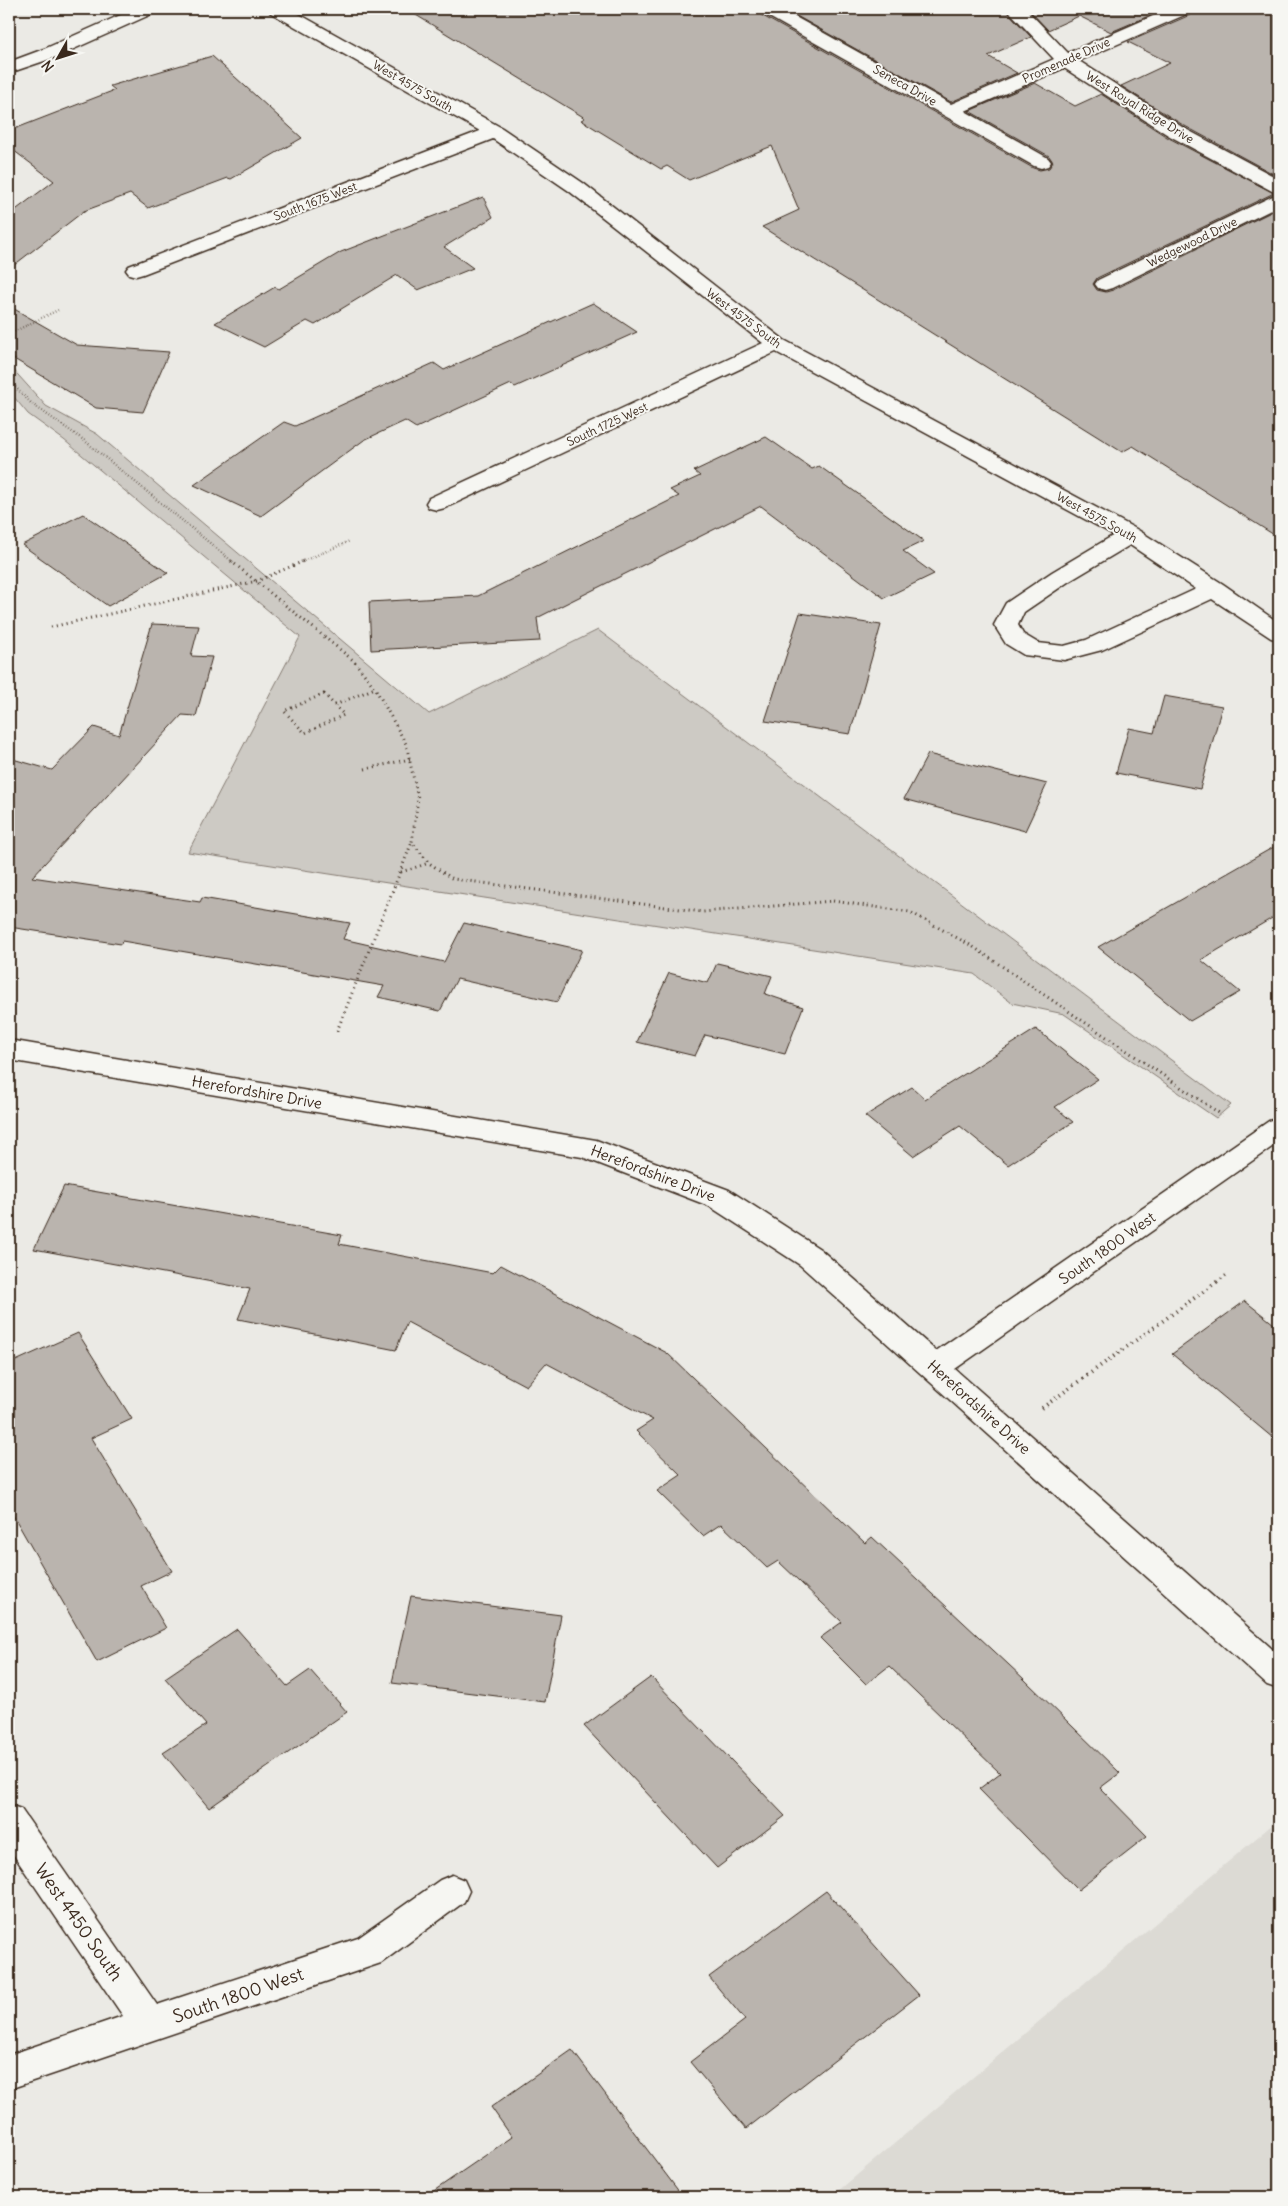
<svg xmlns="http://www.w3.org/2000/svg" width="1288" height="2206" viewBox="0 0 1288 2206" font-family="Delius,sans-serif">
	<style>
		.built { fill: #dcdad4 }
		.green { fill: #cdcac4; stroke: #847a71 }
		.building { fill: #bab4ae; stroke: #3b2a1e }
		.lines { fill: none; stroke-linecap: round; stroke-linejoin: round }
		.minor-casing { stroke: #3b2a1e; stroke-width: 3 }
		.path-far2 { stroke: #3b2a1e; stroke-width: 2.5; stroke-dasharray: 0.5 2.5; stroke-linecap: butt }
		.path-far1 { stroke: #3b2a1e; stroke-width: 3; stroke-dasharray: 1 4; stroke-linecap: butt }
		.path { stroke: #3b2a1e; stroke-width: 4; stroke-dasharray: 1 4.5; stroke-linecap: butt }
		.minor { fill: #f6f6f2; fill-rule: evenodd }
		.labels { text-anchor: middle; dominant-baseline: central; stroke-width: 4; stroke-linejoin: round; paint-order: stroke }
		.far-street-label { font-size: 12px; fill: #3b2a1e; stroke: #f6f6f2 }
		.street-label { font-size: 15px; fill: #3b2a1e; stroke: #f6f6f2 }
		.near-street-label { font-size: 18px; fill: #3b2a1e; stroke: #f6f6f2 }
	</style>
	<rect width="100%" height="100%" fill="#ebeae5"/>
	<filter id="ink" filterUnits="userSpaceOnUse"><feTurbulence type="fractalNoise" baseFrequency=".02" numOctaves="2"/><feDisplacementMap in="SourceGraphic" scale="10" xChannelSelector="R" yChannelSelector="G"/><feConvolveMatrix kernelMatrix="1 2 1 2 8 2 1 2 1" color-interpolation-filters="sRGB"/></filter>
	<g filter="url(#ink)">
		<polygon class="built" points="1279,1819 1279,2197 831,2197"/>
		<polygon class="green" points="9,365 46,406 97,434 429,714 598,630 1231,1105 1216,1118 1064,1014 1012,1003 974,974 188,852 300,637 64,440 28,414 9,391"/>
		<g class="building">
			<polygon points="406,9 757,9 761,15 1033,168 1040,170 1049,168 1053,162 1049,156 969,111 1035,83 1075,106 1101,94 1167,137 1274,193 1097,278 1093,284 1097,290 1106,292 1113,290 1279,208 1279,538 1133,446 1122,452 762,227 799,210 772,146 689,180 667,166 661,169 581,120 585,118"/>
			<polygon points="784,9 1005,9 1031,37 988,56 1017,73 951,102"/>
			<polygon points="1028,9 1165,9 1111,32 1079,16 1048,30"/>
			<polygon points="1194,9 1279,9 1279,177 1183,125 1121,86 1170,63 1128,42 1190,15"/>
			<polygon points="212,56 302,138 231,179 228,178 148,208 130,194 84,211 9,269 9,215 54,181 9,147 9,131 115,90 110,86"/>
			<polygon points="483,197 493,217 444,247 473,268 418,290 397,275 315,325 307,321 264,347 215,323 275,287 279,289 341,252"/>
			<polygon points="593,303 637,332 515,387 511,384 416,428 405,421 364,440 261,516 194,485 284,422 295,426 434,363 444,370"/>
			<polygon points="9,306 77,345 169,352 143,412 96,408 9,356"/>
			<polygon points="766,437 812,469 819,466 924,541 903,551 934,574 884,598 761,506 537,618 540,641 371,650 369,602 478,596 679,496 670,490 700,476 694,471"/>
			<polygon points="83,514 168,573 108,606 22,545"/>
			<polygon points="800,613 881,625 850,734 765,721"/>
			<polygon points="152,624 199,626 191,656 212,657 196,716 182,715 32,877 200,902 202,898 350,923 343,939 444,962 464,923 582,950 557,1002 457,979 440,1011 378,997 384,986 122,941 121,944 9,927 9,758 52,770 94,727 119,735"/>
			<polygon points="1164,696 1222,706 1200,789 1116,773 1129,728 1154,733"/>
			<polygon points="928,754 1047,784 1025,831 904,799"/>
			<polygon points="1279,844 1279,914 1201,960 1240,992 1190,1021 1098,947"/>
			<polygon points="717,963 772,976 765,994 803,1007 785,1054 705,1035 695,1056 637,1042 669,973 708,983"/>
			<polygon points="1036,1029 1098,1079 1055,1107 1073,1122 1008,1165 960,1126 913,1156 865,1116 912,1087 925,1099"/>
			<polygon points="64,1186 342,1235 339,1244 493,1273 501,1265 667,1353 865,1543 872,1537 1024,1679 1120,1773 1100,1788 1147,1836 1078,1890 979,1789 1000,1773 889,1666 866,1684 820,1638 842,1622 778,1561 767,1568 721,1524 703,1536 657,1491 681,1475 636,1431 653,1420 546,1363 526,1386 407,1322 396,1350 238,1319 250,1289 34,1249"/>
			<polygon points="1245,1301 1279,1328 1279,1443 1172,1354"/>
			<polygon points="78,1333 132,1419 91,1438 172,1571 141,1586 166,1628 97,1662 9,1508 9,1364"/>
			<polygon points="411,1596 561,1615 545,1702 392,1683"/>
			<polygon points="237,1629 287,1686 310,1670 347,1712 209,1808 163,1753 206,1725 165,1678"/>
			<polygon points="651,1677 785,1816 717,1868 584,1726"/>
			<polygon points="826,1891 919,1995 746,2129 690,2062 745,2020 709,1977"/>
			<polygon points="572,2050 683,2197 425,2197 512,2137 491,2107"/>
		</g>
		<g class="lines">
			<defs>
				<g id="minor">
					<polygon points="134,9 157,9 154,13 56,57 9,73 9,62 44,49"/>
					<path d="M268 9H290L502 128 583 183 784 340 1138 530 1223 584 1279 623V640L1271 638 1212 599 1102 650 1064 660 1024 655 1006 644 994 625 1006 603 1052 572 1114 535 776 352 445 508 437 510 429 508 426 503 429 498 763 343 569 191 493 139 143 274 136 276 129 274 126 270 129 266 480 131 271 13ZM1130 545 1196 589 1086 640 1064 646 1038 643 1023 634 1018 625 1024 612 1068 582Z"/>
					<polygon points="759,9 781,9 951,104 1054,59 1007,9 1026,9 1068,53 1169,9 1192,9 1189,13 1079,61 1182,127 1279,179 1279,193 1272,191 1168,135 1064,68 965,111 1048,158 1051,162 1048,166 1041,168 1034,166 762,13"/>
					<polygon points="1279,193 1279,206 1112,288 1105,290 1098,288 1095,284 1098,280"/>
					<polygon points="9,1040 596,1140 729,1190 820,1249 936,1351 1269,1121 1279,1118 1279,1142 955,1369 1279,1655 1279,1689 1267,1685 800,1265 709,1206 582,1157 9,1060"/>
					<polygon points="9,1805 21,1809 157,2005 358,1938 440,1880 452,1875 464,1880 469,1891 464,1902 381,1963 9,2089 9,2055 123,2016 9,1848"/>
				</g>
			</defs>
			<use href="#minor" class="minor-casing"/>
			<g class="path-far2">
				<polyline points="9,334 58,310"/>
				<polyline points="9,381 32,404 85,441 233,562"/>
				<polyline points="301,562 350,541"/>
			</g>
			<g class="path-far1">
				<polyline points="231,561 354,661 375,688 406,744 418,798 412,842 429,863 453,879 703,912 833,901 910,912 972,946 1222,1115"/>
				<polyline points="51,627 257,581 304,561"/>
				<polygon points="324,694 344,715 305,733 284,711"/>
				<polyline points="335,705 375,688"/>
				<polyline points="365,769 410,759"/>
				<polyline points="401,872 429,863"/>
				<polyline points="337,1031 412,842"/>
				<polyline points="1217,1282 1228,1274"/>
			</g>
			<polyline class="path" points="1042,1408 1218,1281"/>
			<use href="#minor" class="minor"/>
		</g>
	</g>
	<g class="labels">
		<g class="far-street-label">
			<text transform="translate(1066 60) rotate(-24)">Promenade Drive</text>
			<text transform="translate(905 85) rotate(29)">Seneca Drive</text>
			<text transform="translate(413 86) rotate(30)">West 4575 South</text>
			<text transform="translate(1140 107) rotate(32)">West Royal Ridge Drive</text>
			<text transform="translate(315 201) rotate(-21)">South 1675 West</text>
			<text transform="translate(1192 242) rotate(-26)">Wedgewood Drive</text>
			<text transform="translate(744 318) rotate(37)">West 4575 South</text>
			<text transform="translate(607 424) rotate(-25)">South 1725 West</text>
			<text transform="translate(1097 517) rotate(29)">West 4575 South</text>
		</g>
		<g class="street-label">
			<text transform="translate(257 1092) rotate(10)">Herefordshire Drive</text>
			<text transform="translate(653 1173) rotate(21)">Herefordshire Drive</text>
			<text transform="translate(1107 1248) rotate(-35)">South 1800 West</text>
			<text transform="translate(979 1407) rotate(42)">Herefordshire Drive</text>
		</g>
		<g class="near-street-label">
			<text transform="translate(79 1922) rotate(55)">West 4450 South</text>
			<text transform="translate(238 1995) rotate(-19)">South 1800 West</text>
		</g>
	</g>
	<rect width="1288" height="2206" fill="none" stroke="#f6f6f2" stroke-width="30"/>
	<rect x="15" y="15" width="1258" height="2176" fill="none" stroke="#3b2a1e" stroke-width="2" filter="url(#ink)"/>
	<g transform="translate(58 58) rotate(231)" stroke="#f6f6f2" stroke-width="4" paint-order="stroke">
	<path d="M0-4L9 19L0 12L-9 19Z" fill="#3b2a1e"/>
	<text y="-8" font-size="14" font-weight="bold" text-anchor="middle" fill="#3b2a1e">N</text>
	</g>
</svg>
